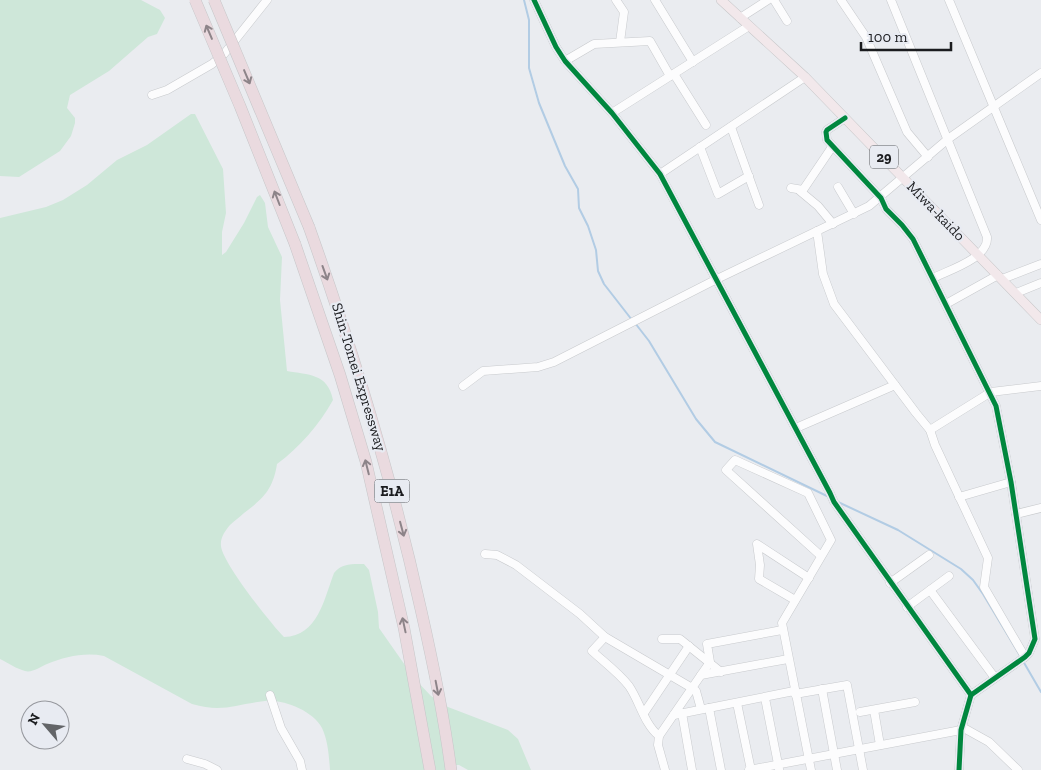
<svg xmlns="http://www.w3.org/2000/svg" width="1041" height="770" viewBox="0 0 1041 770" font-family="'Zilla Slab',serif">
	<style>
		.green { fill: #cee7d9 }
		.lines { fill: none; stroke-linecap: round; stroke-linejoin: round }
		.stream { stroke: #b2cce4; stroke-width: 2 }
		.minor-casing { stroke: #c8cacd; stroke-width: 9 }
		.major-casing { stroke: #c6c6c8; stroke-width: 10 }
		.highway-casing { stroke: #c6c6c8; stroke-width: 12 }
		.minor { stroke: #fcfcfd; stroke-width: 8 }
		.major { stroke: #f2e8eb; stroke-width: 9 }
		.highway { stroke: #eadadf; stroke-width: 11 }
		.highway-bridge-casing { stroke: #c6c6c8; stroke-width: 12; stroke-linecap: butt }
		.highway-bridge { stroke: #eadadf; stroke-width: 11 }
		.cycleway-casing { stroke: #e8ebf2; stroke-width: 8 }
		.cycleway { stroke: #00873e; stroke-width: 5 }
		.oneway { stroke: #8d8489 }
		.labels { text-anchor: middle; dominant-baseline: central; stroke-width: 4.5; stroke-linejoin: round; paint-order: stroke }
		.shield { fill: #e8ebf2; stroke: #585a5e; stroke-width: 1 }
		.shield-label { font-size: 14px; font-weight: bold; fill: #1b1c1f }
		.street-label { font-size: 15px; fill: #1b1c1f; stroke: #e8ebf2 }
	</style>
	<rect width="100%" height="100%" fill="#eaecf0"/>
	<g class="green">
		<polygon points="0,0 141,0 160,10 165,18 157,34 148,37 109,71 70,95 67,108 75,118 75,123 71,136 60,151 19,177 0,176"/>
		<path d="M191 114H195L223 169 226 213 222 232V255L226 252 244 223 257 197 260 195 265 203 268 227 282 257 280 300 287 371C308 375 328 373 333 400 319 425 300 447 277 464 273 489 264 498 244 513 240 517 234 521 230 525 225 531 220 538 221 546 222 562 271 624 284 637 318 636 324 599 334 573 342 563 352 564 364 564L369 570 378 612 379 628 414 678 431 696 448 707 508 730 518 739 531 770H468L459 765H453L446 770H330C329 756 328 741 322 728 313 711 284 699 265 701 236 704 223 713 192 704L104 656C84 652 65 657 47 664 40 667 32 673 25 671 17 669 8 663 0 659V218L46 207 63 200 87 185 117 160 147 145Z"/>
	</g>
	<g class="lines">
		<g class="stream">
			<polyline points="524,0 529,20 529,68 539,103 565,166 578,189 579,208 588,226 596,250 598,271 604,284 632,320"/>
			<polyline points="635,323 649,341 696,419 715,442 829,497"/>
			<polyline points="838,502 898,530 961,569 973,580 983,594 1021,657"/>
			<polyline points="1023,661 1041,692"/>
		</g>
		<defs>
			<g id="minor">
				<polyline points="534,0 556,47 565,61 612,113 660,174 830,493 834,502 971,695"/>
				<polyline points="616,0 624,12 620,42"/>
				<polyline points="655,0 693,62"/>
				<polyline points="774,0 787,21"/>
				<polyline points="841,0 866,37 907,132 928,157"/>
				<path d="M891 0 987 237C989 258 949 270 933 278"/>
				<polyline points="949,0 1041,220"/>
				<polyline points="740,18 768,0"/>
				<polyline points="565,61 594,44 650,41 670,76"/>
				<polyline points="674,74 706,125"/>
				<polyline points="152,95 167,90 212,64 224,54 267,0"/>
				<polyline points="612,113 749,26"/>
				<polyline points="845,118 827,130 826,132 827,140 881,198 886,209 902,225 913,239 996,406 1011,482 1035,639 1029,653 1025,657 971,695 961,730 959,770"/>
				<polyline points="731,127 759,205"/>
				<polyline points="700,147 718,194 749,176"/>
				<polyline points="660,174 805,77"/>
				<polyline points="838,187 854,214"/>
				<polyline points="791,188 803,190 832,147"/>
				<polyline points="800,191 818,206 833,224"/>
				<polyline points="817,231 823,274 834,304 916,413 930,430 935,445 988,558 984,587 1025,657"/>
				<polyline points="1002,279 1041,264"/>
				<polyline points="1016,293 1041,283"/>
				<polyline points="946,304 998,275"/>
				<polyline points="463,386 483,371 538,367 554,362 717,279 869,206 948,139 1041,73"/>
				<polyline points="796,428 895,385"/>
				<polyline points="930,430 991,392 1041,386"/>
				<polyline points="959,497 1011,482"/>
				<polyline points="1016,514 1041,508"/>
				<polyline points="485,554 497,555 516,565 580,614 605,637 692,688 696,691 701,709"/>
				<polyline points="890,583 929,555"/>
				<polyline points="930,590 995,678"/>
				<polyline points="795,600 759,579 760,565 757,544 809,578"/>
				<polyline points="907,607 949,576"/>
				<path d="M605 637 592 651C604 662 619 673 629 686 640 702 644 724 659 736"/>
				<polyline points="662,639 680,639 721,672"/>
				<polyline points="701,675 710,662 707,644 782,630"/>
				<polyline points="822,689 837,770"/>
				<polyline points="795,694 847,685 863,770"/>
				<polyline points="270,695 281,728 300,761 302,770"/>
				<polyline points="765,698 779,769"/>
				<polyline points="737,703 751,770"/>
				<polyline points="709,708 721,770"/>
				<polyline points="874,710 880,745"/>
				<polyline points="860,712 915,702"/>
				<polyline points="644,713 689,646"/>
				<polyline points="682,713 692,770"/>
				<polyline points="674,715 794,691"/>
				<polyline points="962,727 989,742 1018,770"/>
				<polyline points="187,759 205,764 217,770"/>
				<polyline points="665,770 658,745 659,736 701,675 788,659"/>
				<polyline points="749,770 961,730"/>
				<polyline points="811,770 782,623 831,540 808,493 735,460 726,470 821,556"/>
			</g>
			<polyline id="major" points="721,0 805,77 1041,320"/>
			<g id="highway">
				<path d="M309 227C354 353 392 479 421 610 433 663 444 716 451 770"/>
				<polyline points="295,244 340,375 366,462 404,628 430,770"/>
			</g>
		</defs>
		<use href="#minor" class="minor-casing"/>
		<use href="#major" class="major-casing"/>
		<use href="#highway" class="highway-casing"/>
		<use href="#minor" class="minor"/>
		<use href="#major" class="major"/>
		<use href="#highway" class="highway"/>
		<defs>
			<g id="highway-bridge">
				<polyline points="195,0 240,106 295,244"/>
				<polyline points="214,0 309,227"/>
			</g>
		</defs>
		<use href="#highway-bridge" class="highway-bridge-casing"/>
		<use href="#highway-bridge" class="highway-bridge"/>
		<defs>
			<g id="cycleway">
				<polyline points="534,0 556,47 565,61 612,113 660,174 830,493 834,502 971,695"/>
				<polyline points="845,118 827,130 826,132 827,140 881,198 886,209 902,225 913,239 996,406 1011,482 1035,639 1029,653 1025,657 971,695 961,730 959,770"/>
			</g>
		</defs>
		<use href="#cycleway" class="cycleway-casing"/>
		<use href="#cycleway" class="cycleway"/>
	</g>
	<defs><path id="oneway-shaft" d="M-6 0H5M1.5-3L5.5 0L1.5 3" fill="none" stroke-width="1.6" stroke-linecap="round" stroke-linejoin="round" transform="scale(1.25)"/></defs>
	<g class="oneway">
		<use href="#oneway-shaft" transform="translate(209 32) rotate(-113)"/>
		<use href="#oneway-shaft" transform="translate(247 77) rotate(67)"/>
		<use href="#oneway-shaft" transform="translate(277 198) rotate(-111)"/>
		<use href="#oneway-shaft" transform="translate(325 273) rotate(70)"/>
		<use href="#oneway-shaft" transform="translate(367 467) rotate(-104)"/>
		<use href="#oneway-shaft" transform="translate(402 529) rotate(75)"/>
		<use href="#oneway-shaft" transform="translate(404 625) rotate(-102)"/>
		<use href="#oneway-shaft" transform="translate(437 688) rotate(79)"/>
	</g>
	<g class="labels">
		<g class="shield">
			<rect x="870" y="145.5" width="28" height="23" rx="4"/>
			<rect x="374.5" y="479.5" width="35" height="23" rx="4"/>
		</g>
		<g class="shield-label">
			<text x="884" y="157">29</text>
			<text x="392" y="491">E1A</text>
		</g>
		<g class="street-label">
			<text transform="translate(936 211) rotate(46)">Miwa-kaido</text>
			<text transform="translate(359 377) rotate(73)">Shin-Tomei Expressway</text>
		</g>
	</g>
	<g transform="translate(45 725) rotate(298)"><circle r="24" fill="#e8ebf2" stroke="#96989e"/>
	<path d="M0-4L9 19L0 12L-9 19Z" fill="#636568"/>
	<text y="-8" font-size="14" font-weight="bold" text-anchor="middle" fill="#1b1c1f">N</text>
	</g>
	<path d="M861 42v8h90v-8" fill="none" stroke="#1b1c1f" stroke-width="2.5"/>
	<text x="868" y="42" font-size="15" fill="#1b1c1f" stroke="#e8ebf2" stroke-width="4" paint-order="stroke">100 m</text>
</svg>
